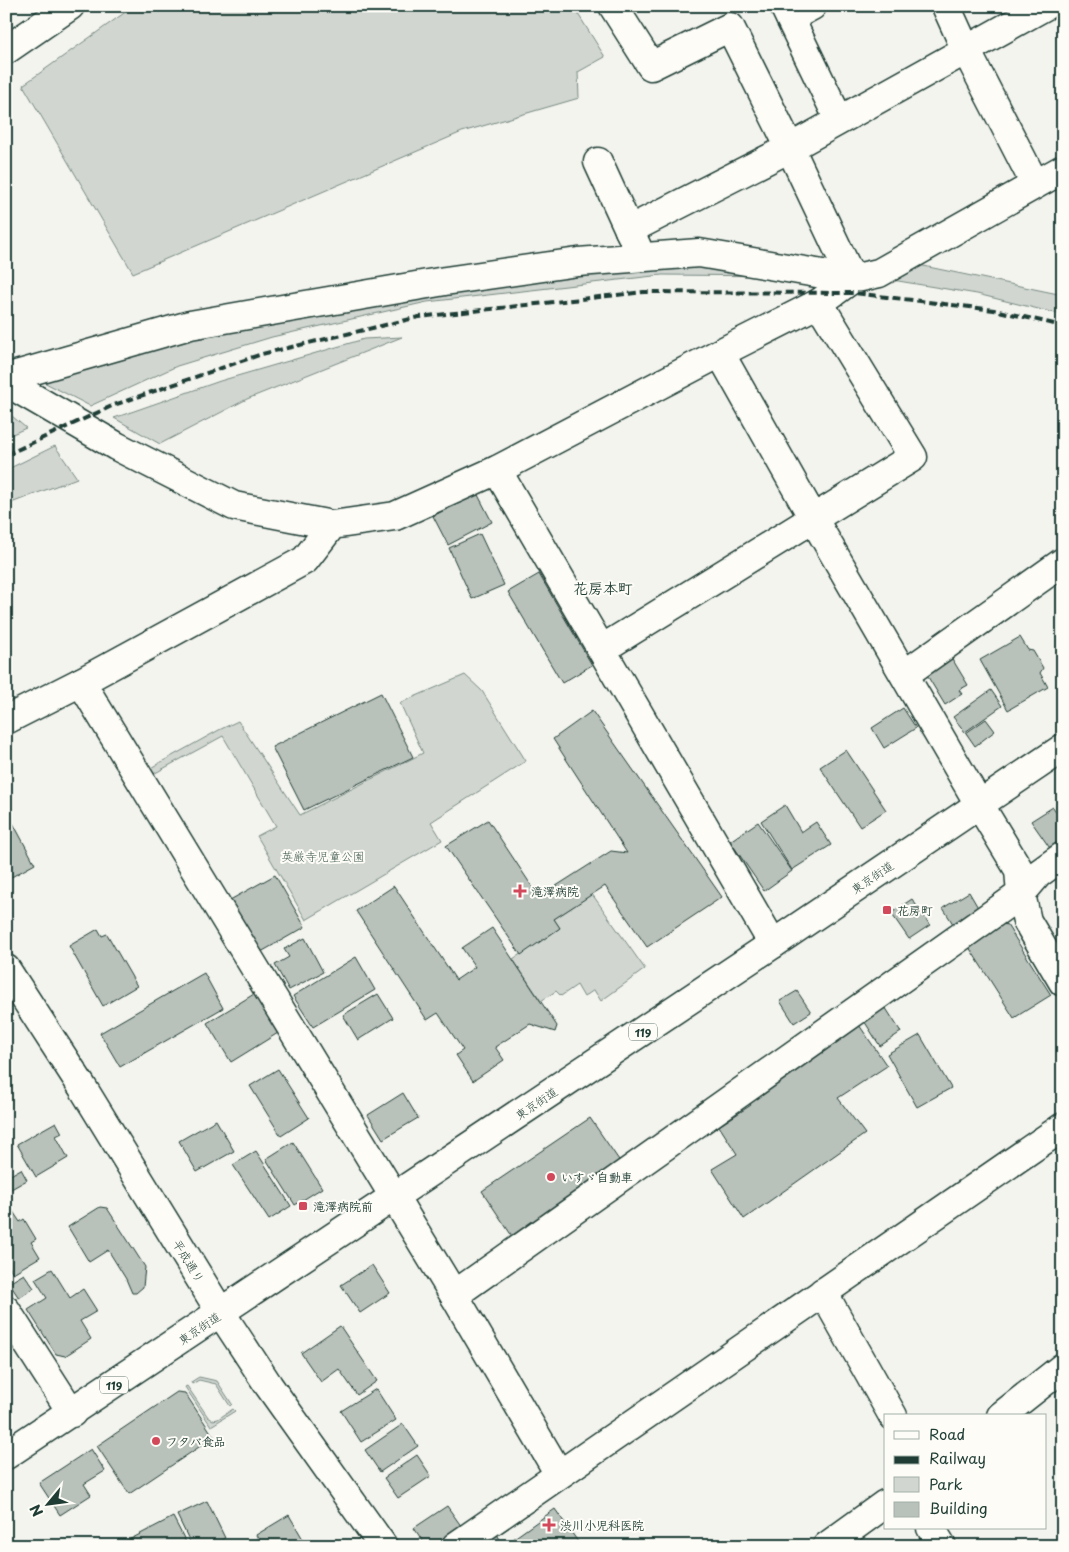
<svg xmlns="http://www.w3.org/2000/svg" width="1069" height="1552" viewBox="0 0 1069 1552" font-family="'Playpen Sans','Klee One',sans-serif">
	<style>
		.green { fill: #d1d6d1; stroke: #788a82 }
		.building { fill: #b9c1bb; stroke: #1f3d34 }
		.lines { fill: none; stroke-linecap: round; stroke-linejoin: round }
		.minor-casing { stroke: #1f3d34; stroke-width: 31 }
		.tertiary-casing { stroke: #1f3d34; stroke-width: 31 }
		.trunk-casing { stroke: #1f3d34; stroke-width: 31 }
		.minor { stroke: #fdfcf7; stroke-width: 28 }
		.tertiary { stroke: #fdfcf7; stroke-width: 28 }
		.trunk { stroke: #fdfcf7; stroke-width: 28 }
		.rail { stroke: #1f3d34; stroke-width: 4; stroke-dasharray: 8 4; stroke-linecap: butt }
		.poi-dot { fill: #d1495b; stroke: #fdfcf7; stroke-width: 2 }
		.labels { text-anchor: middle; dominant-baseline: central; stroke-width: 4; stroke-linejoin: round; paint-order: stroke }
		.shield { fill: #fdfcf7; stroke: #62766e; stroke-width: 1 }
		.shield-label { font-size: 11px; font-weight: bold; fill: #1f3d34 }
		.park-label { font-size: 12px; fill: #435c53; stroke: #fdfcf7 }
		.street-label { font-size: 12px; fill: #1f3d34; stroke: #fdfcf7 }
		.poi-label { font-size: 12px; font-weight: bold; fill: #1f3d34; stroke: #fdfcf7; text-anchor: start }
		.quarter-label { font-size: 15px; font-weight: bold; fill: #1f3d34; stroke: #fdfcf7 }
	</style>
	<rect width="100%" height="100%" fill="#f4f4ef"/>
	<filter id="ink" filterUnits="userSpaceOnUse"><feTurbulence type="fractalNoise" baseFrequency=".02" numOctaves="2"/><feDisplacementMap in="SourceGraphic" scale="10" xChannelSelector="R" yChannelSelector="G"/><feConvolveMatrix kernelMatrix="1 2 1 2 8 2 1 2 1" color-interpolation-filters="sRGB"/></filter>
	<g filter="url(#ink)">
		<g class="green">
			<polygon points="134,6 573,6 605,57 578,72 579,98 462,132 133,273 23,85"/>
			<polygon points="703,264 788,276 662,275 427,302 272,337 177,366 90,406 32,376 191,332 454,286"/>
			<polygon points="914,264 1063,295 1063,315 977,294 886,279"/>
			<polygon points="402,337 247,399 160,444 114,418 220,381 364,339"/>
			<polygon points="6,411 26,428 6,437"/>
			<polygon points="55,446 77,478 6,505 6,470"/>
			<polygon points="465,675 482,691 526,761 431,822 442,840 306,920 257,836 276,826 223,736 148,777 145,771 219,730 238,721 300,815 423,753 400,703"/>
			<polygon points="592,894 645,969 601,1001 594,990 584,997 577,985 561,996 556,991 541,1001 513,959 560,928 554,919"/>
			<polygon points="199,1377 217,1381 232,1404 230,1406 216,1384 199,1380 192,1384 191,1382"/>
			<polygon points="187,1386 208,1417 213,1420 218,1419 233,1409 235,1411 211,1426 185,1387"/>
		</g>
		<g class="building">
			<polygon points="477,493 492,522 448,545 433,516"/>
			<polygon points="480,534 504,585 472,599 449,548"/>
			<polygon points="539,574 592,665 562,683 508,592"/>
			<polygon points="1020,637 1028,650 1033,651 1043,668 1040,673 1048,687 1008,710 980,660"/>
			<polygon points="948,652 968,685 959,690 962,694 945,705 922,667"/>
			<polygon points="991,690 1002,706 965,732 953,717"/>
			<polygon points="381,693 413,757 304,810 272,747"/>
			<polygon points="903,708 916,728 884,748 872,728"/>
			<polygon points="592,711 722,897 647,947 605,886 554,919 560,928 521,955 446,846 488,820 539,897 611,851 627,853 553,739"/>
			<polygon points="986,719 995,731 975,746 966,733"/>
			<polygon points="846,750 886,810 860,827 820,767"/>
			<polygon points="1063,801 1063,816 1056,806"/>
			<polygon points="785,805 801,832 816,822 831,845 792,870 761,821"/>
			<polygon points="1053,807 1063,822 1063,849 1054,854 1031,821"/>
			<polygon points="758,822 792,871 764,891 730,841"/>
			<polygon points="13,823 35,864 6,880 6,826"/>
			<polygon points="275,875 305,927 261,952 230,900"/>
			<polygon points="394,886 456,980 475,967 462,948 492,928 557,1026 555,1032 530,1024 495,1047 504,1060 473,1081 456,1055 463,1050 438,1013 427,1020 356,911"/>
			<polygon points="969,892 980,911 955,927 943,908"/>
			<polygon points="912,899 930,925 909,939 891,913"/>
			<polygon points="999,923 1007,925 1051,995 1014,1018 967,944"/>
			<polygon points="98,929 102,936 107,934 137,986 103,1006 69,946"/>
			<polygon points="305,938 323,972 289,990 275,965 289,957 284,949"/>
			<polygon points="356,957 375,990 313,1027 293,996"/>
			<polygon points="204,973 223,1008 120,1067 100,1033"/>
			<polygon points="797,991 811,1012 794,1023 780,1001"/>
			<polygon points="254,994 278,1033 231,1062 207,1023"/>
			<polygon points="378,994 393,1018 358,1040 343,1015"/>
			<polygon points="882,1002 901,1032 880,1046 861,1016"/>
			<polygon points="857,1022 887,1066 838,1098 865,1134 744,1219 712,1169 737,1154 719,1126 751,1105 747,1100"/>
			<polygon points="920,1035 951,1088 917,1107 887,1054"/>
			<polygon points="278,1069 309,1118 281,1136 250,1086"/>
			<polygon points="403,1093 418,1118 383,1139 368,1115"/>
			<polygon points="590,1118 621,1163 512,1236 482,1191"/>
			<polygon points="216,1120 234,1151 197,1172 179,1141"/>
			<polygon points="56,1122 62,1133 56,1136 68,1158 36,1177 17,1144"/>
			<polygon points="293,1142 322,1188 295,1205 266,1159"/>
			<polygon points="256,1151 291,1206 269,1220 233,1165"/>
			<polygon points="21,1169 27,1180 6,1192 6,1176 7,1177"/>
			<polygon points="100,1207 107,1208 145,1267 143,1287 136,1293 132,1293 126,1279 108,1250 89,1262 68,1227"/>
			<polygon points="12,1210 20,1222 24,1219 36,1239 31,1242 40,1257 13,1273 6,1262 6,1214"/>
			<polygon points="372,1265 390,1293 360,1313 341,1285"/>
			<polygon points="52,1269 70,1298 83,1289 97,1311 80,1321 91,1339 65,1356 56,1354 28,1310 47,1298 35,1279"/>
			<polygon points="24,1274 34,1288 19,1298 9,1283"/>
			<polygon points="340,1326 377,1381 357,1395 339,1369 321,1382 301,1353"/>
			<polygon points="376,1389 396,1420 361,1442 341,1411"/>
			<polygon points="177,1392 185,1393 214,1437 129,1494 97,1446"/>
			<polygon points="403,1424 418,1446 380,1472 365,1450"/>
			<polygon points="91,1449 105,1471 84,1484 91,1495 60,1515 39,1483"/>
			<polygon points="417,1455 431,1476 398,1498 384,1478"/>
			<polygon points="207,1501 225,1538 210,1546 192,1546 177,1515"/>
			<polygon points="447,1506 464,1530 440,1546 426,1546 414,1528"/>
			<polygon points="555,1509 581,1546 513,1546 510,1541"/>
			<polygon points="289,1515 307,1546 262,1546 256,1535"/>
			<polygon points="173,1517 188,1546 124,1546 123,1543"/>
			<polygon points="495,1531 504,1546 472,1546"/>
		</g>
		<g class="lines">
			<defs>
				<g id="minor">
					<polyline points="613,6 651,66 730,27 790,148 852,279"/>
					<polyline points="784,6 839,120"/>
					<polyline points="946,6 966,50 1035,184"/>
					<polyline points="790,18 812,6"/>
					<polyline points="6,50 70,6"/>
					<polyline points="598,162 637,247"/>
					<polyline points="629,230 790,148 1045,6"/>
					<polyline points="720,353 813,518 979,804 1019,870 1021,894 1027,921 1063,982"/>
					<polyline points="6,378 190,325 445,281 578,262 699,253 852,279"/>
					<polyline points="6,382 116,446 234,506 332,525"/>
					<polyline points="497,470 773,944"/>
					<polyline points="602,649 913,457 819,303"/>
					<polyline points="905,674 1063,562"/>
					<polyline points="81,682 454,1295 559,1474"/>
					<polyline points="6,720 81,682 305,560 332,525 395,516 497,470 720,353 819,303 852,279 879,273 1063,169"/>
					<polyline points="823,1292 893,1416"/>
					<polyline points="454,1295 1021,894 1038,874 1063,856"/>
					<polyline points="6,1310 72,1413"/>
					<polyline points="1001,1416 1063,1367"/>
					<polyline points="931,1528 942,1546"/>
					<polyline points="456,1546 1063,1127"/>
					<polyline points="827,1546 885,1504"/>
				</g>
				<polyline id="tertiary" points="6,969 83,1088 221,1313 269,1386 383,1546"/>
				<polyline id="trunk" points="6,1455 773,944 1063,748"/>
			</defs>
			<use href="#minor" class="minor-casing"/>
			<use href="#tertiary" class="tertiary-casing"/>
			<use href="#trunk" class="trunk-casing"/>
			<use href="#minor" class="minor"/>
			<use href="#tertiary" class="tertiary"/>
			<use href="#trunk" class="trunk"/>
			<polyline class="rail" points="6,455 114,405 262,354 419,317 644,292 854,293 994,310 1063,326"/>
		</g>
	</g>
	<g class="poi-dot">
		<path d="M517.5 883.5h5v5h5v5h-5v5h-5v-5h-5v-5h5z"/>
		<rect x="882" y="905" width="10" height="10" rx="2.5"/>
		<circle cx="551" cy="1177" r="5"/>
		<rect x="298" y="1201" width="10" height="10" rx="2.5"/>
		<circle cx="156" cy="1441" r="5"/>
		<path d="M546.5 1517.5h5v5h5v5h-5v5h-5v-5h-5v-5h5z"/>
	</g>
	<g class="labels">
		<g class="shield">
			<rect x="629" y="1023.5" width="28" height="17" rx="4"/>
			<rect x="100" y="1376.5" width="28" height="17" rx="4"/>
		</g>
		<g class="shield-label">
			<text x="643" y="1032">119</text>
			<text x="114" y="1385">119</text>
		</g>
		<g class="park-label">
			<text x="323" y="856">英厳寺児童公園</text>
		</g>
		<g class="street-label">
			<text transform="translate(872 877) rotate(-34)">東京街道</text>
			<text transform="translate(536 1103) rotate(-34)">東京街道</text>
			<text transform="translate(189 1261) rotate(59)">平成通り</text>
			<text transform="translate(199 1328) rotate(-34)">東京街道</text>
		</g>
		<g class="poi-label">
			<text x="531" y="891">滝澤病院</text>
			<text x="897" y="910">花房町</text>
			<text x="561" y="1177">いすゞ自動車</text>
			<text x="313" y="1206">滝澤病院前</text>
			<text x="166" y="1441">フタバ食品</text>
			<text x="560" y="1525">渋川小児科医院</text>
		</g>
		<g class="quarter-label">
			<text x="603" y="587">花房本町</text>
		</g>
	</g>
	<rect width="1069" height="1552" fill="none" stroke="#fdfcf7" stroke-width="25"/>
	<rect x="12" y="12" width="1044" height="1527" fill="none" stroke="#1f3d34" stroke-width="2" filter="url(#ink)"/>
	<rect x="884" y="1414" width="162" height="115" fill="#fdfcf7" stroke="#a4b0a9"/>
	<rect x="894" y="1431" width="25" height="8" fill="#fdfcf7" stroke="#a4b0a9"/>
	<text x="929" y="1440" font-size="15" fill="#1f3d34">Road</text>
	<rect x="894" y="1456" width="25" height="8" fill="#1f3d34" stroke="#a4b0a9"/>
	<text x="929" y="1464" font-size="15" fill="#1f3d34">Railway</text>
	<rect x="894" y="1477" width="25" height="15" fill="#d1d6d1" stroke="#a4b0a9"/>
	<text x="929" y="1490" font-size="15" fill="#1f3d34">Park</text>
	<rect x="894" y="1502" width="25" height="15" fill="#b9c1bb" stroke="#a4b0a9"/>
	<text x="929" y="1514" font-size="15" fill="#1f3d34">Building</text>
	<g transform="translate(48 1504) rotate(241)" stroke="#fdfcf7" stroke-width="4" paint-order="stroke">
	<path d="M0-4L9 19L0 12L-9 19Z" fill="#1f3d34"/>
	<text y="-8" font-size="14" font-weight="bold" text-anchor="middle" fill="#1f3d34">N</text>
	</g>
</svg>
